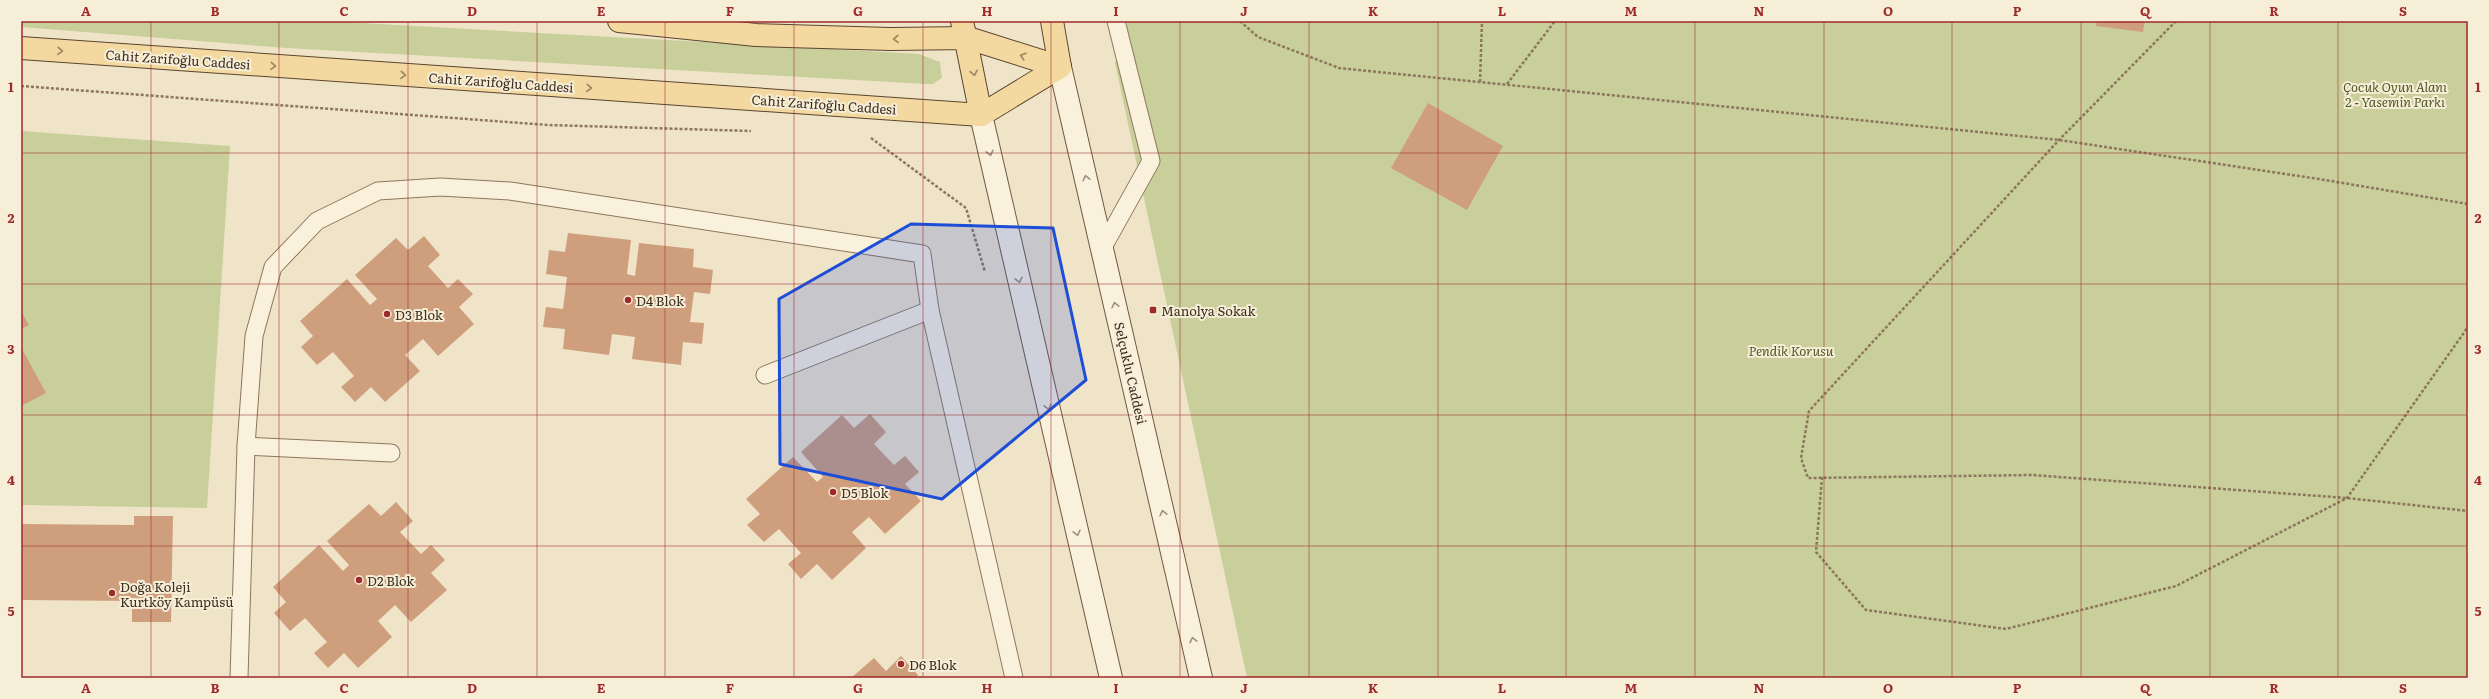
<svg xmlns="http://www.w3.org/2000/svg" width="2489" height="699" viewBox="0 0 2489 699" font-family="Literata,serif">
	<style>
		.green { fill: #c9cf9b }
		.building { fill: #cf9f7d }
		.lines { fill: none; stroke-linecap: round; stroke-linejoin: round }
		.lane-casing { stroke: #8d765c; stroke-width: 19 }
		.secondary-casing { stroke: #6f573f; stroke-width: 24 }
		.primary-casing { stroke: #5b4430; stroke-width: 24 }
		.path { stroke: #8d765c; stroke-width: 2.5; stroke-dasharray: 3 2; stroke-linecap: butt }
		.lane { stroke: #faf1dc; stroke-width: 17 }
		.secondary { stroke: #faf1dc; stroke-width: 22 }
		.primary { stroke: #f3d9a0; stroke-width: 22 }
		.oneway { stroke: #988460 }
		.oneway2 { stroke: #9c907e }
		.marked { fill: #1d4ed8; fill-opacity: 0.2; stroke: #1d4ed8; stroke-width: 3; stroke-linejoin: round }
		.grid { fill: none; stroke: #9e2a2b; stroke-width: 1; stroke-opacity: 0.55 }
		.poi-dot { fill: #9e2a2b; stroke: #f7eed8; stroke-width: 1.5 }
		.labels { text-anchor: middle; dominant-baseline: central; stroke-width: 4; stroke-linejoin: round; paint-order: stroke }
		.street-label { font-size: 13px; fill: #3d2e20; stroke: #f7eed8 }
		.park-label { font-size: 13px; font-style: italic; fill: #4d5a26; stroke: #f7eed8 }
		.poi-label { font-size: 13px; fill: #3d2e20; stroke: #f7eed8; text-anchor: start }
		.neatline { fill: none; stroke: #9e2a2b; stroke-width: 1.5 }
		.grid-label { font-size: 13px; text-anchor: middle; font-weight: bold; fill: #9e2a2b }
	</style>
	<rect width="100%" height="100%" fill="#f0e4c8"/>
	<g class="green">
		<polygon points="21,21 326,21 919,54 940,62 942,78 933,84 926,84 286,48 21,27"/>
		<polygon points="1128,21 2468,21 2468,678 1247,678 1115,63"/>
		<polygon points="21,131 230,146 207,508 21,505"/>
	</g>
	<g class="building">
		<polygon points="2097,21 2145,21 2143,32 2096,26"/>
		<polygon points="1428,103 1503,146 1467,210 1391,168"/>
		<polygon points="568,233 631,240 627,274 635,276 639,243 694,249 693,267 713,270 710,294 694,292 690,322 704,323 702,344 683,342 681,365 632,359 635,337 612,334 609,355 563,349 565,329 543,327 546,307 563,309 567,277 546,274 549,250 565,252"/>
		<polygon points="424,236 440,255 428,266 448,288 458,279 473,294 459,307 474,324 438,356 423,339 405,355 420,371 385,402 371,387 355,402 341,387 354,376 333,352 317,365 301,347 313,336 300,321 347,279 370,305 377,299 355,275 396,238 408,250"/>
		<polygon points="21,311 29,325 21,329"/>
		<polygon points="21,347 46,393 21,406"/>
		<polygon points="870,414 886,432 874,444 894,465 905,456 919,472 905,484 921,501 885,534 869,517 852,532 866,548 832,580 817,564 801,579 788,564 801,553 779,529 764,542 747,525 760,514 746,499 793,457 817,482 823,477 801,452 842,415 854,428"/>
		<polygon points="396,502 413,521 400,532 421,554 431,545 445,560 431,573 447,590 411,622 395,605 378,621 392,637 358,668 344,653 328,668 314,653 327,642 305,618 290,631 274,613 286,602 273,587 319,545 343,571 349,565 327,541 369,504 381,516"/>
		<polygon points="134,516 173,516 171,622 132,622 132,601 21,600 21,524 134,525"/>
		<polygon points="901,656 918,675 915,678 851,678 874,658 886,671"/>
	</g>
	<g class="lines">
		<defs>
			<g id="lane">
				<polyline points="1102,249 1151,161 1116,21"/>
				<polyline points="765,375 930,310"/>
				<polyline points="246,446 391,453"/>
				<polyline points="239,678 246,446 254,336 273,267 317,221 378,191 440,187 510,191 922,254 930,310 1014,678"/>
			</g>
			<g id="secondary">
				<polyline points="1060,67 1201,678"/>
				<polyline points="981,115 1111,678"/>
			</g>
			<g id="primary">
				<polyline points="619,21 756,35 890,39 968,38 1060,67"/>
				<polyline points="962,21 981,115"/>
				<polyline points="1052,21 1060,67"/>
				<polyline points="21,48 981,115"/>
				<polyline points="981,115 1060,67"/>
			</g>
		</defs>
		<use href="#lane" class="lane-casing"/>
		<use href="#secondary" class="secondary-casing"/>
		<use href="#primary" class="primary-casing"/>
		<g class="path">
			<polyline points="1240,21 1258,37 1339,68 2059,140 2319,179 2468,204"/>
			<polyline points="2176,21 2059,140 1809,411 1801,458 1808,478 2032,475 2347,498 2468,511"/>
			<polyline points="1480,82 1482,21"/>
			<polyline points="1507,84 1555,21"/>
			<polyline points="21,86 548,125 751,131"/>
			<polyline points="871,138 966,208 985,272"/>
			<polyline points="1822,477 1816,552 1866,610 2006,629 2176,586 2347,498 2468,327"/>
		</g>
		<use href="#lane" class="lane"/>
		<use href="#secondary" class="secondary"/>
		<use href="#primary" class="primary"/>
	</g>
	<defs><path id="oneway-chevron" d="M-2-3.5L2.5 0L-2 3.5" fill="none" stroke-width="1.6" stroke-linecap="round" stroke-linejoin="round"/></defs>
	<g class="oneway">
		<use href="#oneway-chevron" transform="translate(896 39) rotate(179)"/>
		<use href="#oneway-chevron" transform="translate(60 51) rotate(4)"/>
		<use href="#oneway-chevron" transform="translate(1023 56) rotate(-163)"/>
		<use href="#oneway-chevron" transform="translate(273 66) rotate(4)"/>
		<use href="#oneway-chevron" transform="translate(974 73) rotate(80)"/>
		<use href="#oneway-chevron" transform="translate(403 75) rotate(4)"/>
		<use href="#oneway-chevron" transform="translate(589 88) rotate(4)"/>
	</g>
	<g class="oneway2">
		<use href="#oneway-chevron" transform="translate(990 153) rotate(77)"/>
		<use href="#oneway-chevron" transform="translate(1086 178) rotate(-103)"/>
		<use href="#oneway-chevron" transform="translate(1019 280) rotate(77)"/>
		<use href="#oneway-chevron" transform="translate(1115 305) rotate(-103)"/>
		<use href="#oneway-chevron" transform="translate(1048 407) rotate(77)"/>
		<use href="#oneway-chevron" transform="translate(1163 513) rotate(-103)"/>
		<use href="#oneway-chevron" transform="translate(1077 533) rotate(77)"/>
		<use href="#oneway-chevron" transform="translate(1193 640) rotate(-103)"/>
	</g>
	<path class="marked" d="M911 224 1053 228 1086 380 942 499 780 464 779 299Z"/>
	<path class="grid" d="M151 21V678M279 21V678M408 21V678M537 21V678M665 21V678M794 21V678M923 21V678M1051 21V678M1180 21V678M1309 21V678M1438 21V678M1566 21V678M1695 21V678M1824 21V678M1952 21V678M2081 21V678M2210 21V678M2338 21V678M21 153H2468M21 284H2468M21 415H2468M21 546H2468"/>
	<g class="poi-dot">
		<circle cx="628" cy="300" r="4"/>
		<rect x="1149" y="306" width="8" height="8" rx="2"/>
		<circle cx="387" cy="314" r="4"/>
		<circle cx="833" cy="492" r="4"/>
		<circle cx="359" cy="580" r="4"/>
		<circle cx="112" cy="593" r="4"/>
		<circle cx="901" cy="664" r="4"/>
	</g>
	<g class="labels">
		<g class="street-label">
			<text transform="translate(178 59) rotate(4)">Cahit Zarifoğlu Caddesi</text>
			<text transform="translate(501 82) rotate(4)">Cahit Zarifoğlu Caddesi</text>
			<text transform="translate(824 104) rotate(4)">Cahit Zarifoğlu Caddesi</text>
			<text transform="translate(1131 373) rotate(77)">Selçuklu Caddesi</text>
		</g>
		<g class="park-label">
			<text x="2395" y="86">Çocuk Oyun Alanı<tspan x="2395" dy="15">2 - Yasemin Parkı</tspan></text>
			<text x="1791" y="350">Pendik Korusu</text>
		</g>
		<g class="poi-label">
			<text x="636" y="300">D4 Blok</text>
			<text x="1161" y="310">Manolya Sokak</text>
			<text x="395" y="314">D3 Blok</text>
			<text x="841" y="492">D5 Blok</text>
			<text x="367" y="580">D2 Blok</text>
			<text x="120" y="586">Doğa Koleji<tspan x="120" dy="15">Kurtköy Kampüsü</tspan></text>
			<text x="909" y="664">D6 Blok</text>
		</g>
	</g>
	<rect width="2489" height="699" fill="none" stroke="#f7eed8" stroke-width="44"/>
	<rect x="22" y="22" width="2445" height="655" class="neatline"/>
	<g class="grid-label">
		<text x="86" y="16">A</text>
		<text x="215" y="16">B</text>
		<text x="344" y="16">C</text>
		<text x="472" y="16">D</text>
		<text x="601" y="16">E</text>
		<text x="730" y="16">F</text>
		<text x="858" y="16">G</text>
		<text x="987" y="16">H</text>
		<text x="1116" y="16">I</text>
		<text x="1244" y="16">J</text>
		<text x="1373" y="16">K</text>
		<text x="1502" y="16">L</text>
		<text x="1631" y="16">M</text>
		<text x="1759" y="16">N</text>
		<text x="1888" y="16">O</text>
		<text x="2017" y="16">P</text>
		<text x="2145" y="16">Q</text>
		<text x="2274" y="16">R</text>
		<text x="2403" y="16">S</text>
		<text x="11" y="92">1</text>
		<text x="2478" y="92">1</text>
		<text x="11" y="223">2</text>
		<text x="2478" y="223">2</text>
		<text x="11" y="354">3</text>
		<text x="2478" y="354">3</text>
		<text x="11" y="485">4</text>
		<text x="2478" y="485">4</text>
		<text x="11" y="616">5</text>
		<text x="2478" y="616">5</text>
		<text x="86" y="693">A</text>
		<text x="215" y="693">B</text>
		<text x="344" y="693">C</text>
		<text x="472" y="693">D</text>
		<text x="601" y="693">E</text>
		<text x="730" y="693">F</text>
		<text x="858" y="693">G</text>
		<text x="987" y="693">H</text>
		<text x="1116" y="693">I</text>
		<text x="1244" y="693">J</text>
		<text x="1373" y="693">K</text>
		<text x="1502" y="693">L</text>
		<text x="1631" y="693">M</text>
		<text x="1759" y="693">N</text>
		<text x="1888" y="693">O</text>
		<text x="2017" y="693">P</text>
		<text x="2145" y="693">Q</text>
		<text x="2274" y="693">R</text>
		<text x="2403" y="693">S</text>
	</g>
</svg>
